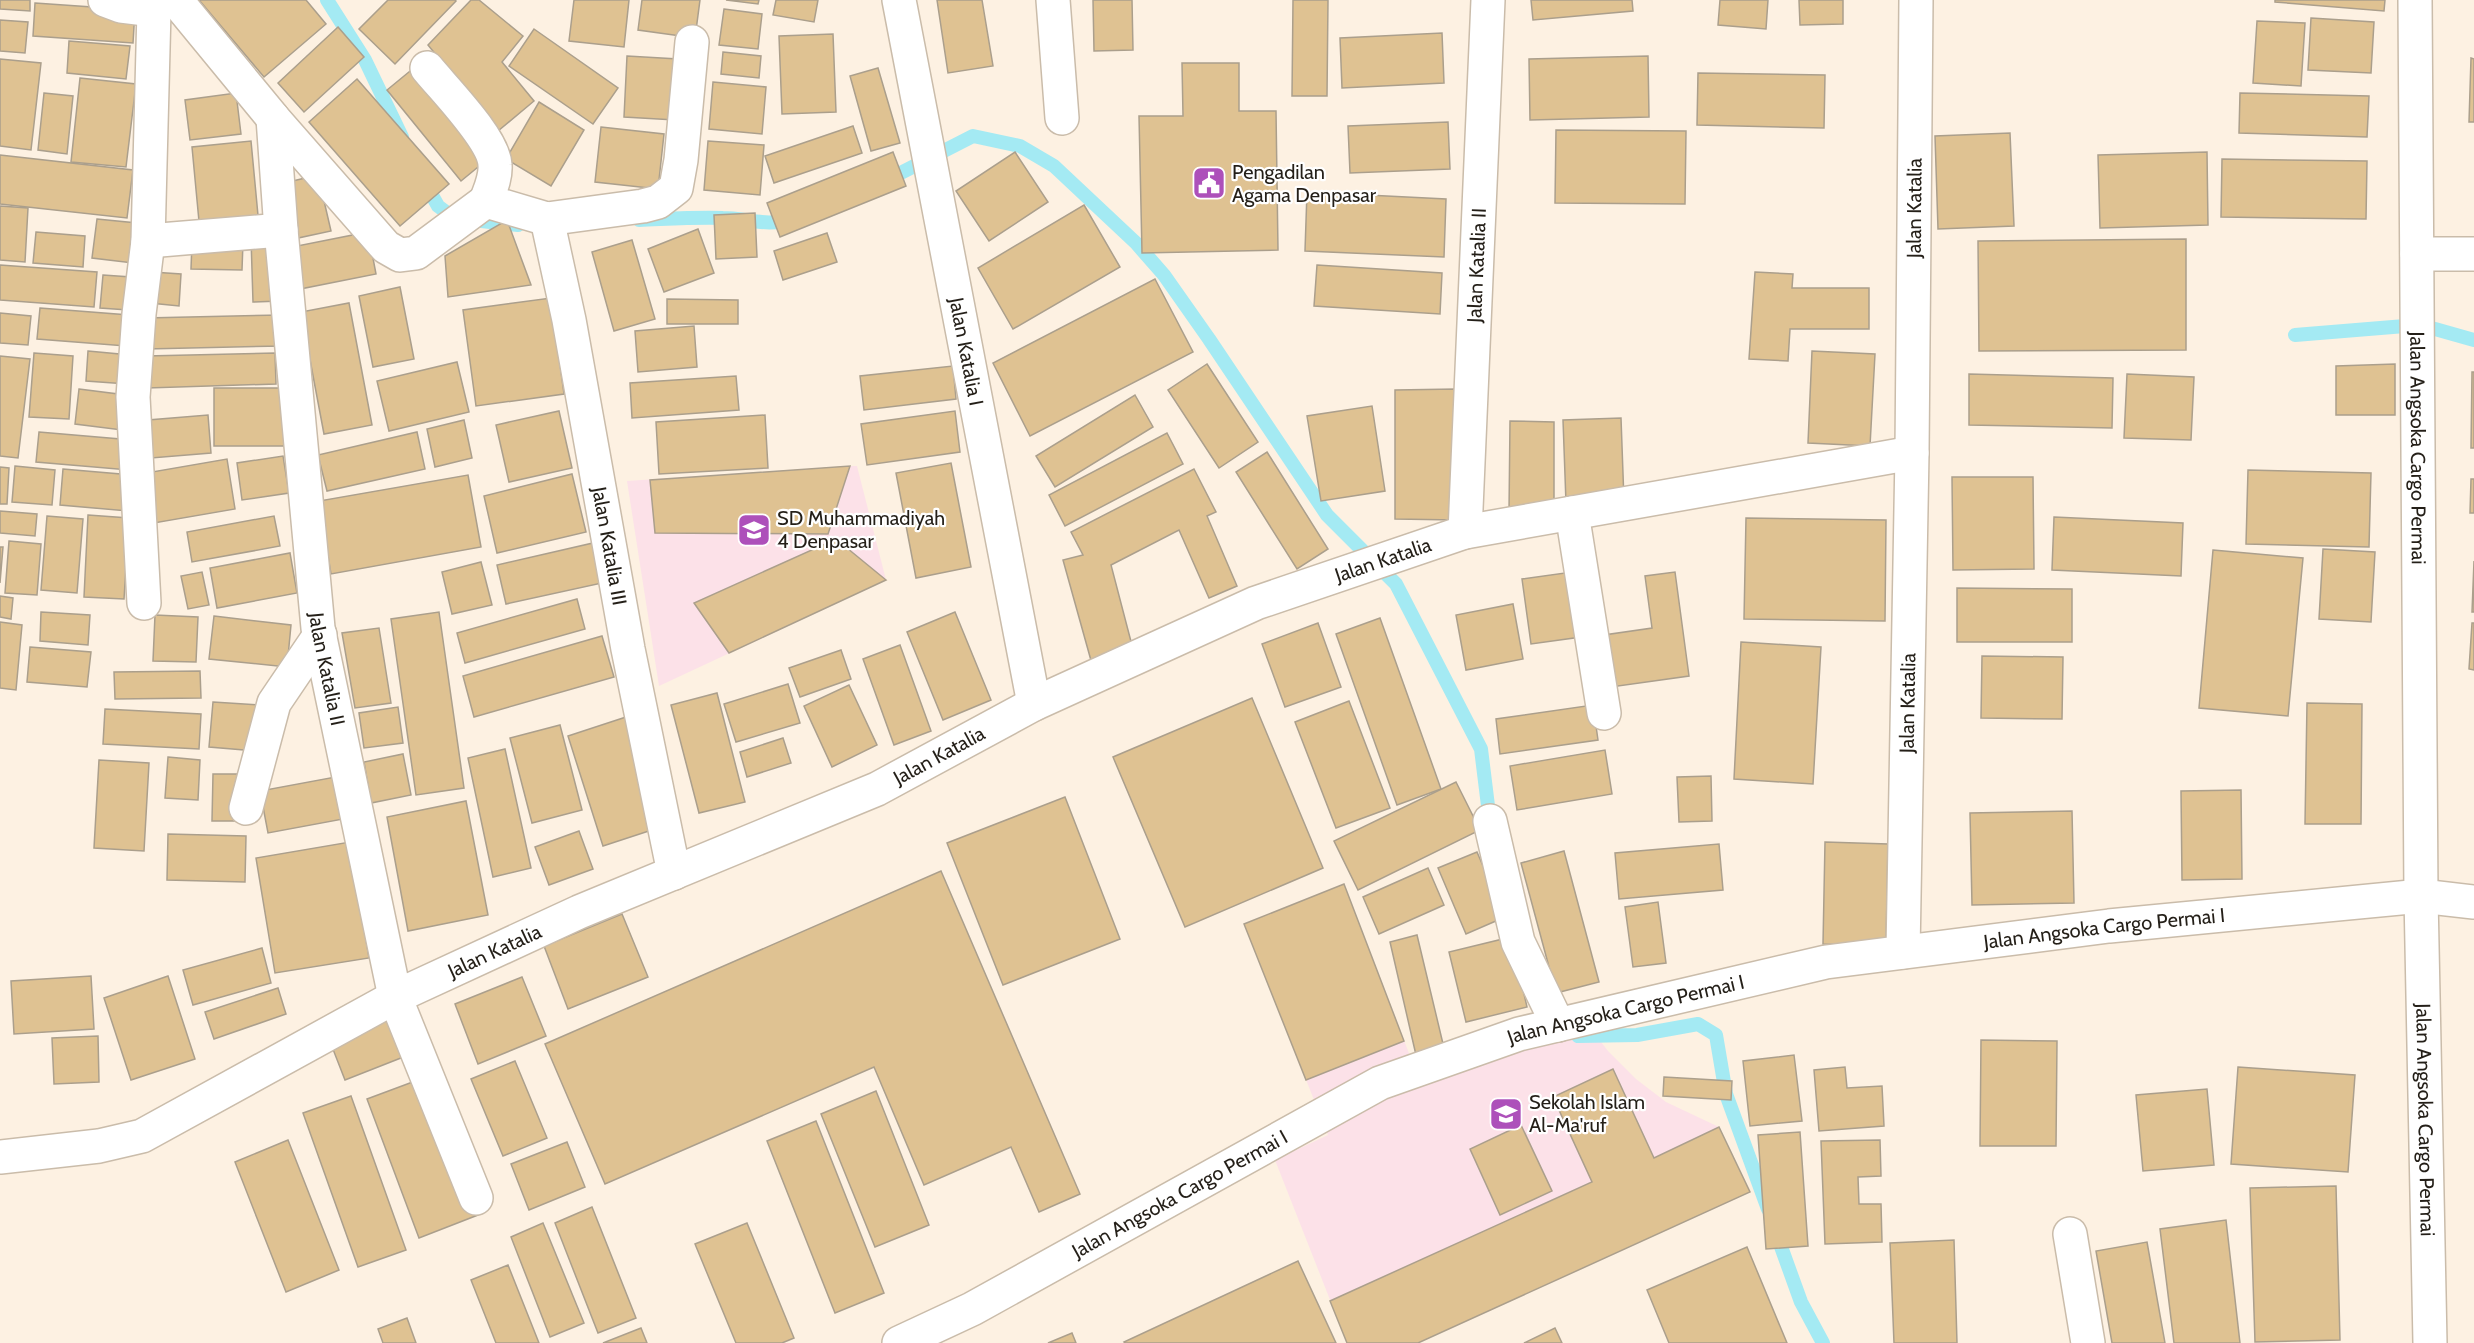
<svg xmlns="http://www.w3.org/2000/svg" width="2474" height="1343" viewBox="0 0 2474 1343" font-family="Cabin,sans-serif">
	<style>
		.education { fill: #fce1e8 }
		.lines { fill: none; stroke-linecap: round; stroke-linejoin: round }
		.stream { stroke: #a4eaf3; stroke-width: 14 }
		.building { fill: #dfc292; stroke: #ab9f8c; stroke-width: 1.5 }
		.minor-casing { stroke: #cabcaa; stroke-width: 36 }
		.minor { stroke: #fff; stroke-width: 33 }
		.labels { text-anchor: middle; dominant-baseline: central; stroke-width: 4.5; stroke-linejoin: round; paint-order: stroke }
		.poi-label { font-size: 20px; fill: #241f18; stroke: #fff; text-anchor: start }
		.street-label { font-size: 20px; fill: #241f18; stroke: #fff }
	</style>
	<rect width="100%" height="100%" fill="#fdf1e2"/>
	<g class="education">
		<polygon points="850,466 857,466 886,580 659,686 627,481"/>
		<polygon points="1344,884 1420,1082 1518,1045 1591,1029 1608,1051 1636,1079 1666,1102 1719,1127 1750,1192 1418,1343 1347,1343 1275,1160 1328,1135 1244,924"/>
	</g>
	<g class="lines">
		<g class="stream">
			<polyline points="327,0 365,60 402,137"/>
			<polyline points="424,181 438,206 454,218 518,225"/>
			<polyline points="885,181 973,136 1020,146 1054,166 1136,243 1164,275 1209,339 1327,515 1396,584 1481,749 1490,822"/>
			<path d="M639 220C667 219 695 217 723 218 747 218 769 228 792 218"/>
			<polyline points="2295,335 2405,326 2435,329 2474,340"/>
			<polyline points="1572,1027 1578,1036 1637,1035 1698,1024 1716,1035 1726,1094 1768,1209"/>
			<polyline points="1775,1230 1801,1302 1823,1343"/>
		</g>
	</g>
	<g class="building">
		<polygon points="0,0 30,0 30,11 0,9"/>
		<polygon points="199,0 306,0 326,24 264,77"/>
		<polygon points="388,0 455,0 456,1 395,64 359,29"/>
		<polygon points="471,0 479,0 523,36 502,62 534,101 498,131 428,45"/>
		<polygon points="574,0 629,0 624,47 569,41"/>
		<polygon points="642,0 700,0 695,38 638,30"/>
		<polygon points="726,0 759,0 758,4"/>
		<polygon points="776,0 818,0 814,22 773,15"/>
		<polygon points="937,0 982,0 993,66 948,73"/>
		<polygon points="1093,0 1132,0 1133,50 1094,51"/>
		<polygon points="1293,0 1328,0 1327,96 1292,96"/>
		<polygon points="1531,0 1632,0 1633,11 1533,20"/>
		<polygon points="1720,0 1768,0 1766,29 1718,25"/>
		<polygon points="1799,0 1843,0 1843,24 1800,25"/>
		<polygon points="2275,0 2385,0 2384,11 2275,2"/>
		<polygon points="35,3 135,10 133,43 33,36"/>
		<polygon points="724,9 762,14 758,49 719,45"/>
		<polygon points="2311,18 2374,22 2371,73 2308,70"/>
		<polygon points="0,20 28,22 25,53 0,51"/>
		<polygon points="2257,21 2305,23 2301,86 2253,83"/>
		<polygon points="338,27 364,57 304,112 278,83"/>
		<polygon points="534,29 618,88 593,124 509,66"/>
		<polygon points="1442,33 1444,83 1342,88 1340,38"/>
		<polygon points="833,34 836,112 782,114 779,36"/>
		<polygon points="69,41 130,46 126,79 67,73"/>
		<polygon points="723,52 761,56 759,78 721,74"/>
		<polygon points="627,56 678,59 675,120 624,117"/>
		<polygon points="1648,56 1649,117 1530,120 1529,59"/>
		<polygon points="2471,58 2474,59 2474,122 2469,122"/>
		<polygon points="0,59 41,63 31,150 0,146"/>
		<polygon points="1182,63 1239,63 1239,111 1276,111 1278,250 1142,253 1139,116 1183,116"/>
		<polygon points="415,67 489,158 461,181 387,90"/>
		<polygon points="878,68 900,143 871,151 850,76"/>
		<polygon points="1698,73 1825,75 1824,128 1697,125"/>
		<polygon points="80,78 136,84 126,167 71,162"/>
		<polygon points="357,79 449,184 400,226 309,122"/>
		<polygon points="713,82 766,87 762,134 709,129"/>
		<polygon points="44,93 73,96 67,154 38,150"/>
		<polygon points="236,93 241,134 190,140 185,100"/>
		<polygon points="2240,93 2369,96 2367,137 2239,133"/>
		<polygon points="539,102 584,130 551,186 506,159"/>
		<polygon points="1448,122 1450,169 1350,173 1348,126"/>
		<polygon points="853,126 862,153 774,183 765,156"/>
		<polygon points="601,127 664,134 658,189 595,182"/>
		<polygon points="1556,130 1686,131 1685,204 1555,203"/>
		<polygon points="2010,133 2014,226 1938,229 1935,136"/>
		<polygon points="251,141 259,226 200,232 192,147"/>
		<polygon points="708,141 764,145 760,195 704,190"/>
		<polygon points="893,152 906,186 780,237 767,203"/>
		<polygon points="1015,152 1048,202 989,241 956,191"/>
		<polygon points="2207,152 2208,225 2100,228 2098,155"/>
		<polygon points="0,155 133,170 127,218 0,204"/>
		<polygon points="2222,159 2367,161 2366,219 2221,217"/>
		<polygon points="318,175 331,231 298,238 284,183"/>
		<polygon points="1307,192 1446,199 1444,257 1305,251"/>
		<polygon points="1084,205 1120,267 1013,329 978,268"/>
		<polygon points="0,206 28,208 25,262 0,260"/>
		<polygon points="755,213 757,257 716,259 714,215"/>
		<polygon points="97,219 137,223 133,263 92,258"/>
		<polygon points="507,220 531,285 448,297 445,256"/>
		<polygon points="698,229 714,273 664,292 648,249"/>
		<polygon points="36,232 85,236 83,267 33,263"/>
		<polygon points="368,232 376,274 300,289 292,247"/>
		<polygon points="827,233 837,262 783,280 774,251"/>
		<polygon points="278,237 280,301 253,302 251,238"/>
		<polygon points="2186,239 2186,350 1979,351 1978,241"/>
		<polygon points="632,240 655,319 614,331 592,252"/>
		<polygon points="192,242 243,242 242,270 191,269"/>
		<polygon points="0,265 97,272 94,307 0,300"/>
		<polygon points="1317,265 1442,273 1440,314 1314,306"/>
		<polygon points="152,272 181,274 179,306 150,303"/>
		<polygon points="1755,272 1793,274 1792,288 1869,288 1869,329 1790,329 1788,361 1749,359"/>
		<polygon points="103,275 131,277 128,310 100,308"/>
		<polygon points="1155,279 1193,352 1030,436 993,363"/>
		<polygon points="400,287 414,359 373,367 359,296"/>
		<polygon points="551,298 564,394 476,406 463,310"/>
		<polygon points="667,299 738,300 738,324 667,324"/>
		<polygon points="349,303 372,425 324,434 301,312"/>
		<polygon points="40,308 129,315 126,346 37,339"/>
		<polygon points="0,313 31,316 28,345 0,343"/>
		<polygon points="282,315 282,346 146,349 145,318"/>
		<polygon points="694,326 697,367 638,372 635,331"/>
		<polygon points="88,351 130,355 127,384 86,381"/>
		<polygon points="1812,351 1875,354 1870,446 1808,443"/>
		<polygon points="34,353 73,356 69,419 29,417"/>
		<polygon points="275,353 276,384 147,388 146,356"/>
		<polygon points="0,356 30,359 18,458 0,456"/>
		<polygon points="457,362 469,412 389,431 377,381"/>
		<polygon points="1207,364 1258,442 1219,468 1168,390"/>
		<polygon points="2395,364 2395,415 2336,415 2336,366"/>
		<polygon points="953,366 956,399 864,410 860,376"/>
		<polygon points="2472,372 2474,372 2474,448 2471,448"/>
		<polygon points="1969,374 2113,378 2112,428 1969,425"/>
		<polygon points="2127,374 2194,377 2191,440 2124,438"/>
		<polygon points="736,376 739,410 632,418 630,383"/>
		<rect x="214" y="388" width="76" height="58"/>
		<polygon points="79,389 126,395 122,430 75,424"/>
		<polygon points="1456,389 1456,520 1395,519 1395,390"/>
		<polygon points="1135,395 1153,427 1055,487 1036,456"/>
		<polygon points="1372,406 1385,491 1321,501 1307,416"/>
		<polygon points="559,411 572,468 509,482 496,425"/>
		<polygon points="955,411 960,452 867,465 861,424"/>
		<polygon points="208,415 211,453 151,458 148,420"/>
		<polygon points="765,415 768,468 659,474 656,422"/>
		<polygon points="1621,418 1624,501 1566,503 1563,420"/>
		<polygon points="464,420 472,458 435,467 427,429"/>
		<polygon points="1510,421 1554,422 1554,514 1509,513"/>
		<polygon points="39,432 132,440 129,470 36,462"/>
		<polygon points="417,432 425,469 327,491 318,455"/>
		<polygon points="1167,433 1183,464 1065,526 1049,495"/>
		<polygon points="1267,452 1328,549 1297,569 1236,472"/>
		<polygon points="283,456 289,493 242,500 237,463"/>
		<polygon points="227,459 235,509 154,523 146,473"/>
		<polygon points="951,463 971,567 916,578 896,473"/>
		<polygon points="15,466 55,470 52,505 12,502"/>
		<polygon points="850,466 828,534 655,533 650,480"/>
		<polygon points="0,467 9,468 7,504 0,504"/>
		<polygon points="63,469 132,475 128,511 60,505"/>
		<polygon points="1194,469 1216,512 1207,516 1237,586 1209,598 1179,530 1111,565 1134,653 1092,664 1063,560 1083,555 1071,532"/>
		<polygon points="2248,470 2371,473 2369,547 2246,544"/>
		<polygon points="572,474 586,532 497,553 484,496"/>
		<polygon points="468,475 481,547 331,574 319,501"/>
		<polygon points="1952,477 2033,477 2034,569 1953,570"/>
		<polygon points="2471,479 2474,479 2474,513 2470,513"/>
		<polygon points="0,511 37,514 35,536 0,533"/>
		<polygon points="88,515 129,518 124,599 84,597"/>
		<polygon points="47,516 83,519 77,593 41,590"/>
		<polygon points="274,516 280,546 192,562 187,532"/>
		<polygon points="2054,517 2183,523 2181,576 2052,570"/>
		<polygon points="1746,518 1886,520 1885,621 1744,619"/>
		<polygon points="836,539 886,580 729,653 694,603"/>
		<polygon points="9,541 41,544 37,595 5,593"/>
		<polygon points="593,543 602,583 506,604 497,565"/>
		<polygon points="0,547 3,547 0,583"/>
		<polygon points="2323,549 2375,552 2371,622 2319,619"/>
		<polygon points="2213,550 2303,558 2288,716 2199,708"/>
		<polygon points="290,553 297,593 217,608 210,568"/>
		<polygon points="2474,561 2474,612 2472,612"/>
		<polygon points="481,562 492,605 452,614 442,572"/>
		<polygon points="202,572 209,605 188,609 181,576"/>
		<polygon points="1572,572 1581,637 1531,644 1522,579"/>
		<polygon points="1675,572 1689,676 1611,687 1604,635 1652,628 1645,576"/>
		<polygon points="1957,588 2072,589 2072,642 1957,642"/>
		<polygon points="0,596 13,598 11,619 0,617"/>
		<polygon points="577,599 585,629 465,663 457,633"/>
		<polygon points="1513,604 1523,659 1466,670 1456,615"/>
		<polygon points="41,612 90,615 88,645 40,641"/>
		<polygon points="439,612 464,788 416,795 391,619"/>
		<polygon points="955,612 991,700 943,720 907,632"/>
		<polygon points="155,615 198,617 196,662 153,661"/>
		<polygon points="214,616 291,625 287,667 209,659"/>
		<polygon points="1380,618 1441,789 1397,805 1336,634"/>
		<polygon points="0,622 22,625 16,690 0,688"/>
		<polygon points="1318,623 1341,687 1285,707 1262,644"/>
		<polygon points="2472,623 2474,623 2474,670 2469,669"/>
		<polygon points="379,628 391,703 355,708 342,633"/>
		<polygon points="602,636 614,677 474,717 463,676"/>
		<polygon points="1741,642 1821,647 1813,784 1734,779"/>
		<polygon points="900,645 931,731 894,745 863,659"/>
		<polygon points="30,647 91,652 87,687 27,682"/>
		<polygon points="841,650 851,679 800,697 789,668"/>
		<polygon points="1982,656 2063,657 2062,719 1981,718"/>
		<polygon points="200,671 201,698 115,699 114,672"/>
		<polygon points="788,684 800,723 736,742 724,704"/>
		<polygon points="849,685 877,745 832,767 804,706"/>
		<polygon points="717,693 745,802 699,813 671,705"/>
		<polygon points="1252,698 1323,868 1185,927 1113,757"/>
		<polygon points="1349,701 1390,808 1336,828 1295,722"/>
		<polygon points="213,702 258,705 256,751 209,747"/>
		<polygon points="2307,703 2362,704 2361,824 2305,824"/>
		<polygon points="1593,705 1598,740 1500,754 1496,719"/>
		<polygon points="398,707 403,743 364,748 359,713"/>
		<polygon points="105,709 201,714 199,749 103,744"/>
		<polygon points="626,717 661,827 603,846 568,736"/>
		<polygon points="560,725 582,810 532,823 510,738"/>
		<polygon points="783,738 791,763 747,777 740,752"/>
		<polygon points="505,749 531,868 493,877 468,758"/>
		<polygon points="1605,750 1612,794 1517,810 1510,766"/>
		<polygon points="403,754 411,795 371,803 364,762"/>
		<polygon points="168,757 200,760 198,800 165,798"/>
		<polygon points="99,760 149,763 144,851 94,848"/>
		<polygon points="213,774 239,774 239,821 212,821"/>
		<polygon points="346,775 354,817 268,833 260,791"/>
		<polygon points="1711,776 1712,821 1679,822 1677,777"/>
		<polygon points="1456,782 1480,830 1358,890 1334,841"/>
		<polygon points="2241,790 2242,879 2182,880 2181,791"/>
		<polygon points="1065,797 1120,939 1003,985 947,843"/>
		<polygon points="466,801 488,915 408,931 387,817"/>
		<polygon points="2072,811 2074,903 1972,905 1970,813"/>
		<polygon points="579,831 593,869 549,885 535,847"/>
		<polygon points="168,834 246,836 245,882 167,880"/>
		<polygon points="350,842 369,958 275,973 256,858"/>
		<polygon points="1825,842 1888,844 1886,946 1823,944"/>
		<polygon points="1719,844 1723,890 1619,899 1615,853"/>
		<polygon points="1564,851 1599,982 1556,993 1521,863"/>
		<polygon points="1477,852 1505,917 1466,934 1438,868"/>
		<polygon points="1428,868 1444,905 1379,934 1363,897"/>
		<polygon points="941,871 1080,1194 1039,1212 1011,1147 924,1185 874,1067 605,1184 545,1044"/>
		<polygon points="1344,884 1404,1041 1306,1080 1244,924"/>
		<polygon points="1658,902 1666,963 1633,967 1625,907"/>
		<polygon points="622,914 648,977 568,1009 544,946"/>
		<polygon points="1417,935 1444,1048 1416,1055 1390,942"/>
		<polygon points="1511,937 1527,1007 1466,1022 1449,952"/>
		<polygon points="262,948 271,983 193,1005 183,970"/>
		<polygon points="91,976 94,1029 14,1034 11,981"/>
		<polygon points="168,976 195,1059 131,1080 104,998"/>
		<polygon points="522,977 546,1036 478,1064 455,1004"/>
		<polygon points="278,988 286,1014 214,1039 205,1012"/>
		<polygon points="395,1012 411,1054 345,1080 329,1039"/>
		<polygon points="98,1036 99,1082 54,1084 52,1038"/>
		<polygon points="1981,1040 2057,1041 2056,1146 1980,1146"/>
		<polygon points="1794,1055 1802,1121 1750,1126 1743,1061"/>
		<polygon points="515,1061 547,1138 503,1156 471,1079"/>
		<polygon points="1845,1067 1847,1088 1882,1086 1884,1126 1819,1131 1814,1070"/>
		<polygon points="2238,1067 2355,1075 2348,1172 2231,1164"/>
		<polygon points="1613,1069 1654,1158 1719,1127 1750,1192 1418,1343 1347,1343 1330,1301 1592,1182 1553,1097"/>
		<polygon points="426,1077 478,1215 419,1238 367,1099"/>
		<polygon points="1664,1077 1732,1081 1731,1100 1663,1096"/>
		<polygon points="2207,1089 2214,1165 2143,1171 2136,1095"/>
		<polygon points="876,1091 929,1225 875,1247 821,1114"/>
		<polygon points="351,1096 406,1250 358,1267 303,1113"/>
		<polygon points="816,1121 884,1293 835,1313 767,1141"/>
		<polygon points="1521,1125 1552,1191 1500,1215 1470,1149"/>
		<polygon points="1800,1132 1808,1246 1766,1249 1758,1135"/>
		<polygon points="288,1140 339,1270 286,1292 235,1162"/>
		<polygon points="1880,1140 1881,1176 1858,1177 1859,1204 1881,1204 1882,1242 1825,1244 1821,1141"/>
		<polygon points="567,1142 585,1187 529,1210 511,1164"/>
		<polygon points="2336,1186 2340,1340 2255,1342 2250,1188"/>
		<polygon points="592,1207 636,1318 598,1333 555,1223"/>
		<polygon points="2226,1220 2240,1343 2174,1343 2160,1229"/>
		<polygon points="543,1223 584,1323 550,1337 511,1237"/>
		<polygon points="747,1223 794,1338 782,1343 736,1343 695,1244"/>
		<polygon points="1954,1240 1957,1343 1894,1343 1890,1243"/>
		<polygon points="2147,1242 2165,1343 2112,1343 2096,1251"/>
		<polygon points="1747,1247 1787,1343 1669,1343 1647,1290"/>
		<polygon points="1298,1261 1336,1343 1125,1343 1124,1342"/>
		<polygon points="508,1265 539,1343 496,1343 471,1280"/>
		<polygon points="407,1318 416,1343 383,1343 378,1329"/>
		<polygon points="641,1328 647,1343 603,1343"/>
		<polygon points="1555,1328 1562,1343 1524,1343"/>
		<polygon points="1072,1333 1076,1343 1048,1343"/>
	</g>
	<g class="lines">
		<defs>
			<g id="minor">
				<polyline points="105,0 121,6 154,10"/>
				<polyline points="176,0 273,118 386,247 400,255 416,253 486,201 547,219 643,206 658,202 676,188 681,160 692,42"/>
				<path id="s1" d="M899 0 1034 704"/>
				<polyline points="1053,0 1062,118"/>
				<path id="s2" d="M2415 0 2421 896 2430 1343"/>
				<path d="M427 68C444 89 494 139 495 165 496 178 490 190 486 201"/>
				<path id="s3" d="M273 118 281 230 318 628 395 997 476 1198"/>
				<path id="s4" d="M547 219 569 320 628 649 674 873"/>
				<polyline points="148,241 281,230"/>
				<polyline points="2417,254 2474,254"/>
				<polyline points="1572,513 1604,713"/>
				<path id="s5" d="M1465 532 1488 0"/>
				<polyline points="144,603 133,397 139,314 148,241 154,10 159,0"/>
				<polyline points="246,808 274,703 320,635"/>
				<polyline points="1490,821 1518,942 1558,1025"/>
				<path id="s6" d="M1903 952 1912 453 1916 0"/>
				<path id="s7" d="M0 1157 99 1146 142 1136 395 997 579 912 877 789 1034 704 1256 603 1465 532 1912 453"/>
				<polyline points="2070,1234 2088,1343"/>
				<path id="s8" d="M899 1343 972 1309 1380 1083 1519 1034 1826 962 2109 926 2421 896 2474 902"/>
			</g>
		</defs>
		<use href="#minor" class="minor-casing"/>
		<use href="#minor" class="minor"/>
	</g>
	<defs>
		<symbol id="civic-square" viewBox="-11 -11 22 22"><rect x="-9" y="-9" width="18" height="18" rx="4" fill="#ad50ba" stroke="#fff"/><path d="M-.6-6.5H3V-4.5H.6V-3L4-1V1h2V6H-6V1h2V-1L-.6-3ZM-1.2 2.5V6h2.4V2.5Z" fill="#fff"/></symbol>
		<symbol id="school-square" viewBox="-11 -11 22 22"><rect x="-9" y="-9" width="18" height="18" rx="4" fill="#ad50ba" stroke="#fff"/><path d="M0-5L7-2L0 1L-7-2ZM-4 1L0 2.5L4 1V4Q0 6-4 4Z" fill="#fff"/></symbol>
	</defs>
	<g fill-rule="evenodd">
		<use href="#civic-square" x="1190" y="164" width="38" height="38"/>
		<use href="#school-square" x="735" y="511" width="38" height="38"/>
		<use href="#school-square" x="1487" y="1095" width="38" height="38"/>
	</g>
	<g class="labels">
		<g class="poi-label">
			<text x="1232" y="172">Pengadilan<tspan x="1232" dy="23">Agama Denpasar</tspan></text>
			<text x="777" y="518">SD Muhammadiyah<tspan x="777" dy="23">4 Denpasar</tspan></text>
			<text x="1529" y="1102">Sekolah Islam<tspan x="1529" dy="23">Al-Ma'ruf</tspan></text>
		</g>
		<g class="street-label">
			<text stroke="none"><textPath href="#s6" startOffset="744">Jalan Katalia</textPath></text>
			<text stroke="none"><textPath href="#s5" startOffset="267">Jalan Katalia II</textPath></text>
			<text stroke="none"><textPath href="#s1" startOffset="358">Jalan Katalia I</textPath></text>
			<text stroke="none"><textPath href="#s2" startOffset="448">Jalan Angsoka Cargo Permai</textPath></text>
			<text stroke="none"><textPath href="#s4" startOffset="333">Jalan Katalia III</textPath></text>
			<text stroke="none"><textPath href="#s7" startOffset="1514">Jalan Katalia</textPath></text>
			<text stroke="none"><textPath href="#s3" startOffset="554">Jalan Katalia II</textPath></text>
			<text stroke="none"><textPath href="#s6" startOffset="249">Jalan Katalia</textPath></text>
			<text stroke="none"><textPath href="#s7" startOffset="1028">Jalan Katalia</textPath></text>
			<text stroke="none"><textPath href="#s8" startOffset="1290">Jalan Angsoka Cargo Permai I</textPath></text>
			<text stroke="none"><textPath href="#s7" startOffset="542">Jalan Katalia</textPath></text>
			<text stroke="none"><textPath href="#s8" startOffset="804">Jalan Angsoka Cargo Permai I</textPath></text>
			<text stroke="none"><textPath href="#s2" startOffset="1120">Jalan Angsoka Cargo Permai</textPath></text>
			<text stroke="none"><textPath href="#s8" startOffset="318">Jalan Angsoka Cargo Permai I</textPath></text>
		</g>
	</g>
</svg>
